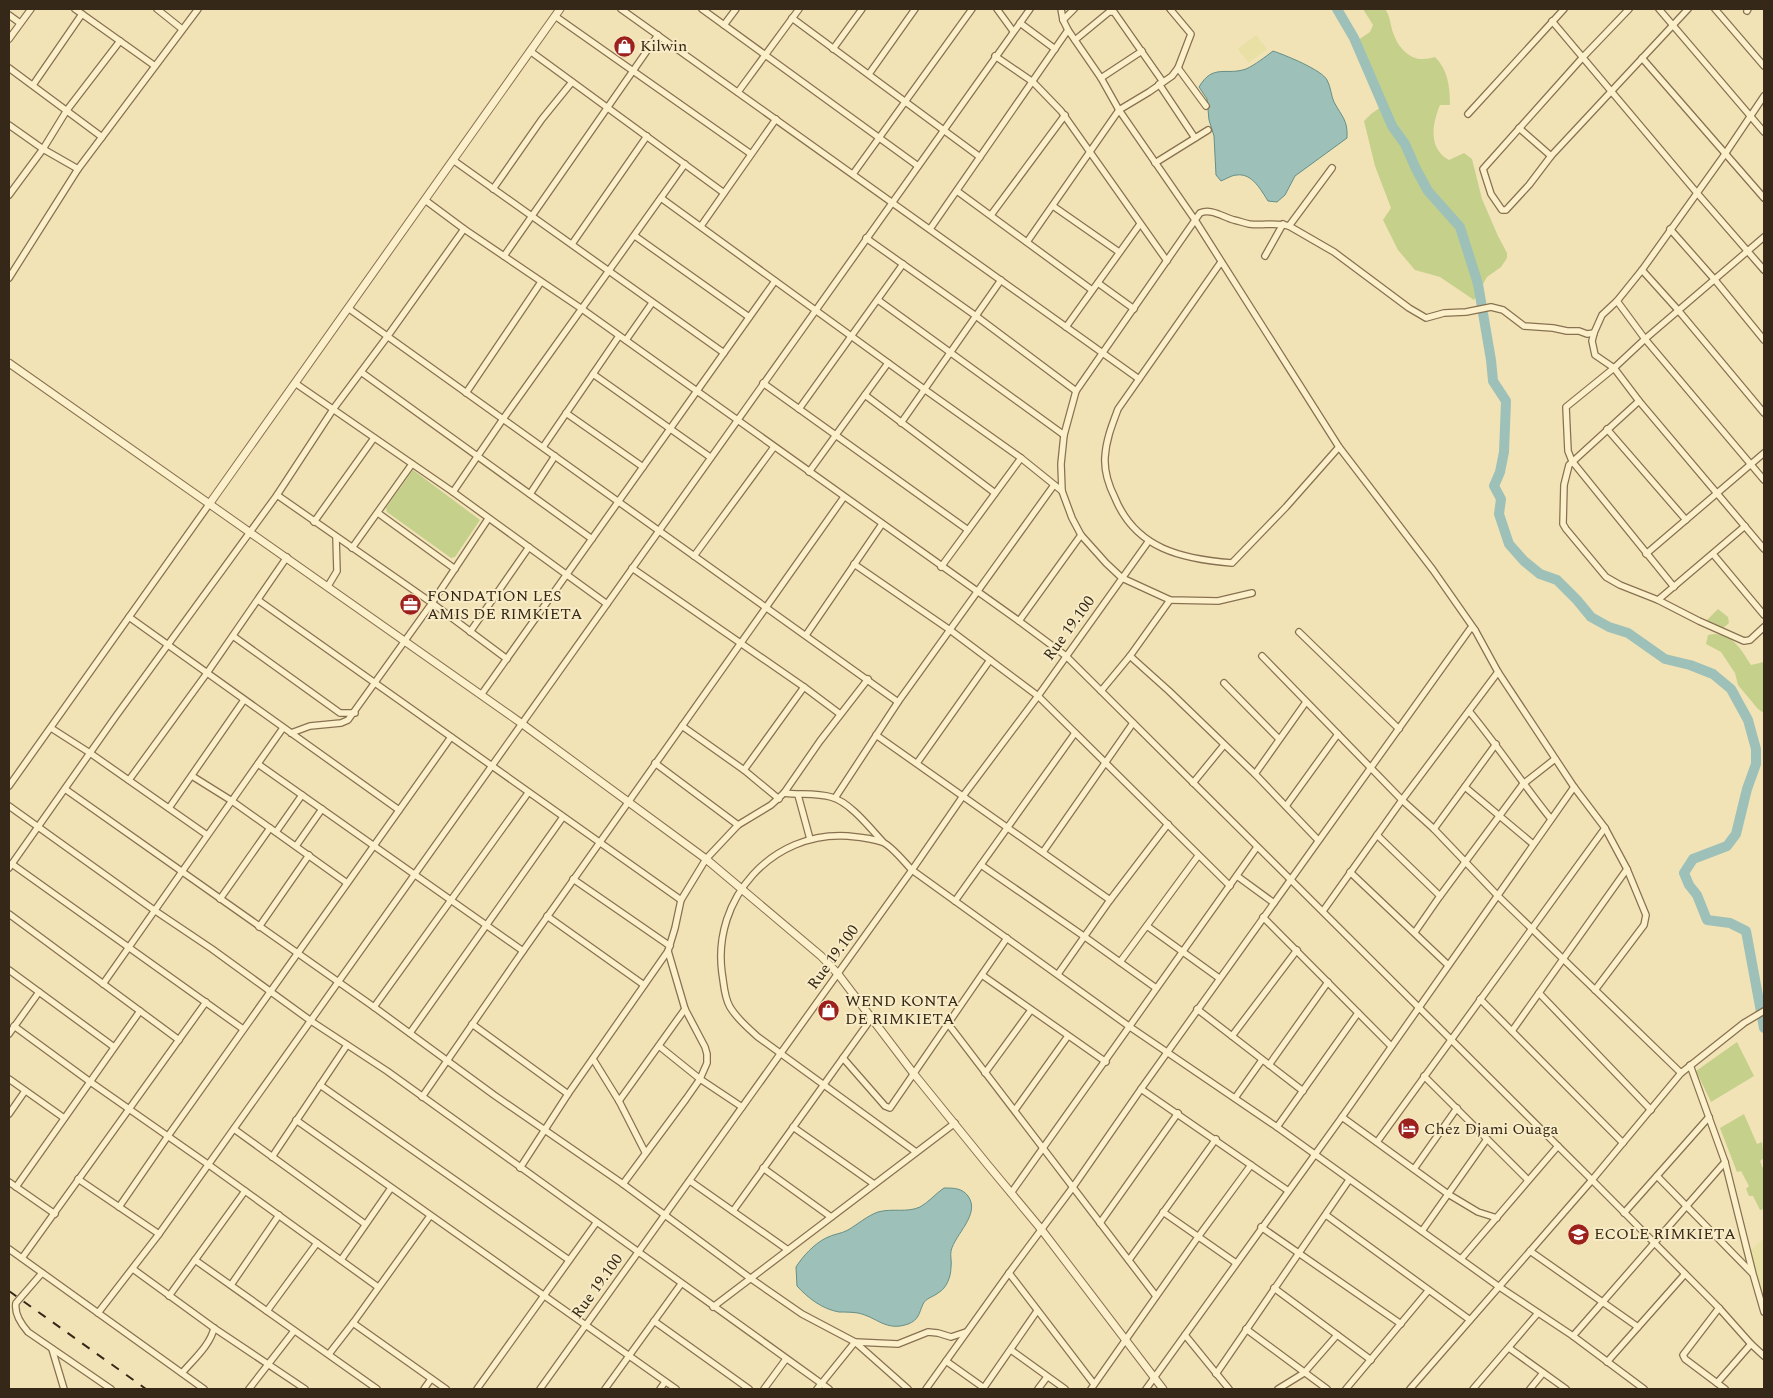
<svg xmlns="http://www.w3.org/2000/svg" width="1773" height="1398" viewBox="0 0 1773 1398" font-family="Spectral,serif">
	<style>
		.farmland { fill: #e8e0a4 }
		.green { fill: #c5d08b }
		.water { fill: #9dc1b8; stroke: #658e86 }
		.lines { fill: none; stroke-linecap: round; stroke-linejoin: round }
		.river { stroke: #9dc1b8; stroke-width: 10 }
		.minor-casing { stroke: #887151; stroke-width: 8 }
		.tertiary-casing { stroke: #887151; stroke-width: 9 }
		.minor { stroke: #fcf0cb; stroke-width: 5.5 }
		.tertiary { stroke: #fcf0cb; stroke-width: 7 }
		.rail { stroke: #352818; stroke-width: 2; stroke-dasharray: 9 9; stroke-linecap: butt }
		.labels { text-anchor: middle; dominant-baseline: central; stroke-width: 4; stroke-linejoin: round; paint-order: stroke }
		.poi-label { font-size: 16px; fill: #352818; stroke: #f8ecc7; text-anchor: start }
		.street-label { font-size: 16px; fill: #352818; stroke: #f8ecc7 }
	</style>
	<rect width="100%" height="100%" fill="#f2e3b7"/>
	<g class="farmland">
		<polygon points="1256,35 1267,49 1249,63 1238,49"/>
		<polygon points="1764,1238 1764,1300 1750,1251"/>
	</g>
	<g class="green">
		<path d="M1363 9H1385C1391 17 1390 26 1394 35 1398 47 1410 60 1423 59 1427 59 1431 58 1435 57 1448 70 1450 87 1450 105H1440C1432 124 1428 149 1449 160L1464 153 1472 159 1482 199 1498 236 1507 253V258L1501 267 1487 277 1474 300 1440 277 1415 270 1398 250 1383 220 1391 208 1375 166 1364 121 1371 114 1385 104 1358 40 1370 32 1373 25Z"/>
		<polygon points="413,470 480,520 455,557 451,558 387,512 386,508"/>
		<polygon points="1718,609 1728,617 1729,623 1722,629 1706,621"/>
		<path d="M1714 634C1733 634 1742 651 1751 665L1764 662V713L1758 709 1738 685 1735 673 1721 652 1706 644 1708 635Z"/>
		<polygon points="1737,1042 1754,1076 1711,1102 1696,1071"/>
		<polygon points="1744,1114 1757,1144 1762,1142 1764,1158 1760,1161 1764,1171 1764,1209 1760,1210 1753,1196 1749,1196 1746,1189 1749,1186 1741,1171 1737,1172 1720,1128"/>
	</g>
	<g class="water">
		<path d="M1273 51C1285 55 1322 70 1327 80 1331 87 1331 96 1334 102 1342 117 1348 120 1347 138L1295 176 1285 195 1277 202 1268 201C1261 190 1252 173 1237 175 1232 175 1226 179 1221 181L1216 175 1214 136 1209 120 1207 99 1199 87C1213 63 1226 76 1246 69 1255 65 1265 57 1273 51Z"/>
		<path d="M944 1188C954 1188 962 1188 968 1196 981 1214 955 1234 951 1251 950 1256 952 1262 951 1267 951 1276 947 1288 938 1293 933 1297 926 1298 923 1304 919 1313 919 1320 908 1324 886 1332 877 1317 858 1313 851 1312 845 1312 839 1312 822 1309 808 1298 797 1286L796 1267C803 1256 814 1244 826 1238 833 1234 841 1234 848 1230 858 1224 867 1216 878 1212 892 1208 907 1213 920 1207 929 1202 935 1194 944 1188Z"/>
	</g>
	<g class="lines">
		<polyline class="river" points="1337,9 1354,38 1392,126 1405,144 1416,169 1428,191 1460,227 1478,284 1491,360 1493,381 1506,401 1504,452 1500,472 1494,486 1501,499 1499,514 1509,544 1524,561 1540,574 1557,580 1577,600 1591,617 1609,627 1628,633 1665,659 1690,665 1713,674 1731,689 1748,720 1756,749 1756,764 1747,789 1736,834 1727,846 1693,859 1684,873 1689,885 1697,895 1707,920 1730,923 1746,931 1764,1028"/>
		<defs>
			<g id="minor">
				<polyline points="75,9 155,66"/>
				<polyline points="157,9 182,29"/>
				<polyline points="621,9 1139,379"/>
				<polyline points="702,9 918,166"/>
				<polyline points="997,9 1013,31"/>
				<polyline points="1061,9 1063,20 1068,30 1101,78 1119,110 1195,220 1339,447 1433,570 1475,630"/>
				<polyline points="1629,9 1583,57 1483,169 1491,194 1502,210 1506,210 1529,185 1551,156 1688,9"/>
				<polyline points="1659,9 1764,132"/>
				<polyline points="1715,9 1764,66"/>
				<polyline points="1747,11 1748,9"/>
				<polyline points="9,15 20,23"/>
				<polyline points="555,16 751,154"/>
				<polyline points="792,18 980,157"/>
				<polyline points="1063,20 1074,9"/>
				<polyline points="1552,21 1697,193 1764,270"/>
				<polyline points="1020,23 1055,49"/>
				<polyline points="724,25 736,9"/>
				<polyline points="9,39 31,9"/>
				<polyline points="1075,40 1109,12 1114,12 1163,82"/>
				<polyline points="833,49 862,9"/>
				<polyline points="530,51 724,193"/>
				<polyline points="995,56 1033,82 1061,111 1167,261"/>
				<polyline points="1642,58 1764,198"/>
				<polyline points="9,68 102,137"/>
				<polyline points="1178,68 1206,106"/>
				<polyline points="869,74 915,9"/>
				<polyline points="1101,78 1142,51"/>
				<polyline points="1159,84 1195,138"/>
				<polyline points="33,85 82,14"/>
				<polyline points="738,92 799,9"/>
				<polyline points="1764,96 1725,154 1642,270 1617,301 1602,315 1594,333 1592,341 1595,355 1614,368 1639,401 1764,549"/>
				<polyline points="1468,114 1564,9"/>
				<polyline points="9,125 43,149 78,169"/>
				<polyline points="1519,128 1551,156"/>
				<polyline points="453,160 724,353"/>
				<polyline points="1155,163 1208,130"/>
				<polyline points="853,174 972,9"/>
				<polyline points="493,189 542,119 572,82"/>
				<polyline points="957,191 1092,290"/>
				<polyline points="9,195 43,149 67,110 120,41"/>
				<polyline points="661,198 924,389 1021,458 1062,491"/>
				<polyline points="1053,206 1119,252"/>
				<polyline points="991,215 1065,115"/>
				<polyline points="701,226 776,119"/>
				<polyline points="1289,226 1332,168"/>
				<polyline points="464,229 582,309 1019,621 1066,656 1592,1180 1719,1308 1751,1344 1764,1356"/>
				<polyline points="930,229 1068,30"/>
				<polyline points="1670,229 1715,280 1764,340"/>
				<polyline points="635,236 749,317"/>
				<polyline points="866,238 976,316 1076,391"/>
				<polyline points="1027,242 1119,110 1149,92 1172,76 1178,68 1191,34 1170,9"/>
				<polyline points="572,244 647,136"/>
				<polyline points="504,256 658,35"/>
				<polyline points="1265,256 1283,224"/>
				<path d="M1221 262 1118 409C1112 425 1106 440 1105 457 1104 472 1109 486 1115 498 1136 549 1182 559 1232 563L1286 507 1339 447"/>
				<polyline points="1642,270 1678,310 1764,413"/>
				<polyline points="9,278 78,169 198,9"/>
				<polyline points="1098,283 1134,309"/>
				<polyline points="878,300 1064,435"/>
				<polyline points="1617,301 1645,339 1764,480"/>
				<polyline points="348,308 898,702"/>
				<polyline points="1066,327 1140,224"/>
				<polyline points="626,340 652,303"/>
				<polyline points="361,372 592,539"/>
				<polyline points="593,374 710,457"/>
				<polyline points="295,383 453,492 607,604"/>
				<polyline points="763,383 968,530"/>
				<polyline points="466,393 541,282"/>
				<polyline points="865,395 995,493"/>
				<polyline points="1639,401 1569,465 1564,485 1563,524 1566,529 1606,577 1620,585 1658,600 1745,526"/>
				<polyline points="799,409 903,264"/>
				<polyline points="566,413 643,467"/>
				<polyline points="901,423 1001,280"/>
				<polyline points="1607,429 1686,520"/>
				<polyline points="543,447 619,336"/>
				<polyline points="809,472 888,363"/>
				<polyline points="453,492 503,419 685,164"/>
				<polyline points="530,494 555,456"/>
				<polyline points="277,495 432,603 507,659"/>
				<polyline points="378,513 455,569"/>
				<polyline points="314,522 374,438"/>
				<polyline points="352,548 412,464"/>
				<polyline points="1646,554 1764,453"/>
				<polyline points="1713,554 1764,615"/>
				<polyline points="694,556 774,447"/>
				<polyline points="854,564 950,630 1038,696 1230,886"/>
				<polyline points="941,567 1021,458"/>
				<polyline points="632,568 804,687 840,714"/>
				<polyline points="328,586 337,571 336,537"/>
				<polyline points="1674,587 1572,461 1568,451 1566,407 1614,368 1645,339 1764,237"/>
				<path d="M1252 593 1218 601 1170 600 1122 578 1106 563 1081 535 1072 518 1062 491 1061 464 1064 435 1076 391 1200 213C1211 208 1223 217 1234 220 1239 221 1244 223 1249 224 1263 226 1276 222 1289 226L1334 252 1409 308 1426 318 1444 313 1466 312 1491 307 1503 310 1524 326 1553 328 1567 331H1579L1587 334 1594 333"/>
				<polyline points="258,600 681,900"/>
				<polyline points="1658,600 1699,621 1744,641 1750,640 1764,627"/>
				<polyline points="129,617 399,810"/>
				<polyline points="1019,621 1081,535"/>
				<polyline points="470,632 529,547"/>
				<polyline points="1299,632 1399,729"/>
				<polyline points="806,635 882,524"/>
				<polyline points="233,636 340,713 355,713"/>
				<polyline points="1130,656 1169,691 1255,774 1318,840"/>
				<polyline points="1262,656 1402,800 1434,829 1497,895 1681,1073"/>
				<polyline points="1224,683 1279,739"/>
				<polyline points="1101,691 1130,656 1170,600"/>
				<polyline points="481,695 775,281"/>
				<path d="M1469 711C1498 746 1522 783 1551 819"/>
				<polyline points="682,726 744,770 779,799"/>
				<polyline points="51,728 90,753 207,835"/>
				<polyline points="291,733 310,726 341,723 348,720 432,603 488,519"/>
				<polyline points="876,735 1110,900"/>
				<polyline points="655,763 738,825"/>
				<polyline points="917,763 990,660"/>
				<polyline points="258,764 523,951"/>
				<polyline points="744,770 804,687"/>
				<polyline points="1255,774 1306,702"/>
				<polyline points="192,776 232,801 347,883"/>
				<polyline points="129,780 207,673 287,557"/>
				<polyline points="1193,783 1224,745"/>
				<polyline points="9,786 210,503"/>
				<polyline points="1465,787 1533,844"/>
				<polyline points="65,789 374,1007 494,1095 623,1184 750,1278 802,1314 855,1342 908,1389"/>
				<path d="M784 793C799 795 816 793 831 797 850 802 870 828 883 842"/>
				<polyline points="798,795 810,839"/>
				<polyline points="835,798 898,702 1054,485"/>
				<polyline points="9,806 154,910 212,949 311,1021 387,1071 829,1389"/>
				<polyline points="1286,806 1338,734"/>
				<polyline points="169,808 244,700"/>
				<polyline points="1434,829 1496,744"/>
				<polyline points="276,832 302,795"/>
				<polyline points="1377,835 1440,896"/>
				<polyline points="296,846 322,809"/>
				<polyline points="1043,852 1133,723"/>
				<polyline points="12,864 243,1029"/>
				<polyline points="981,865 1085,937 1156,988"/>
				<polyline points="9,868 116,716 277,495 334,408 387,337 464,229 425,200"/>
				<polyline points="1350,872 1448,965"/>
				<polyline points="1237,876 1274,903"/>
				<polyline points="573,879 670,946"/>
				<polyline points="220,899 270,828"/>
				<polyline points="955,901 1075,733"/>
				<polyline points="1323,911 1402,800 1498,672"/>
				<polyline points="9,914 179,1040"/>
				<polyline points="547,916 644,985"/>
				<polyline points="1263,917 1390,1045"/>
				<polyline points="1147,926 1219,978"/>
				<polyline points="259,927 309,855"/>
				<polyline points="1415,932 1440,896 1523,784 1555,759"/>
				<polyline points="1120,962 1198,856"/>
				<polyline points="9,970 114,1047"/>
				<polyline points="1058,974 1110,900 1168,824"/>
				<polyline points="982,975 1106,1062"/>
				<polyline points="103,984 283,728"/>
				<polyline points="1539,993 1651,1110"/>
				<polyline points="1480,999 1623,1143"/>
				<polyline points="374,1007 528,793"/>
				<polyline points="1197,1009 1303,1091"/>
				<polyline points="472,1024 568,1094"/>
				<polyline points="949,1025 1156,1296"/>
				<polyline points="14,1026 89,1081 209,1165 378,1287"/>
				<polyline points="1512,1031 1627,869"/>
				<polyline points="410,1033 563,817"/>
				<polyline points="9,1034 39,992"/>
				<polyline points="1232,1036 1297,950"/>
				<polyline points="659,1046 700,1079 742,1107"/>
				<polyline points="843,1058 885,1106 890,1108 1007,938"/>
				<polyline points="593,1059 619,1101 645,1152"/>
				<polyline points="1269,1065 1328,982"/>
				<polyline points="1690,1065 1725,1162 1753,1274 1764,1312"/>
				<polyline points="985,1073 1031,1010"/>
				<polyline points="1424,1076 1528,1180"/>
				<polyline points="9,1079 64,1118"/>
				<polyline points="320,1085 569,1260"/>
				<polyline points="1141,1089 1287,1190"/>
				<polyline points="422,1097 523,951 844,497"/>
				<polyline points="1235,1098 1262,1060"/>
				<polyline points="619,1101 685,1009"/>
				<polyline points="1015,1110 1068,1036"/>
				<polyline points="9,1114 25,1091"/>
				<polyline points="1342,1117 1448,1194 1478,1212 1497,1218"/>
				<polyline points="296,1120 676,1389"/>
				<polyline points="793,1127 874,1184"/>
				<polyline points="1277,1127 1358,1013"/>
				<polyline points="234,1129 365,1224"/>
				<polyline points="1377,1142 1605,828"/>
				<path d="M916 1152 758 1037C748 1028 737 1019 730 1007 724 997 724 984 722 973 712 899 772 831 848 836 859 837 872 838 882 842 891 845 905 863 912 870L1130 1027 1277 1127 1498 1286 1573 1336 1644 1389"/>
				<polyline points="272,1157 347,1045"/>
				<polyline points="520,1168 568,1094 668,951 675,928 681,900 706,859 738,825 771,805 784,793 820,741 868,679"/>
				<polyline points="763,1168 831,1217"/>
				<polyline points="1414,1169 1457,1108"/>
				<polyline points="1657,1176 1752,1273"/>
				<polyline points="78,1179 159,1234"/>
				<polyline points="690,1181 788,1250"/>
				<polyline points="9,1182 55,1214"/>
				<polyline points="623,1184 686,1099 700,1079 707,1063 707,1054 705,1047 685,1009 668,951"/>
				<polyline points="16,1187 140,1011"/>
				<polyline points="1011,1193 1257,847"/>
				<polyline points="119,1207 168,1136 451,737"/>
				<polyline points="733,1211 871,1019"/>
				<polyline points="1163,1212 1236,1263"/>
				<polyline points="1624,1213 1709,1117"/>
				<polyline points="1326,1215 1470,1320"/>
				<polyline points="1100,1223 1178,1113"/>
				<polyline points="1261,1227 1401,1324"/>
				<polyline points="1422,1231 1487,1139"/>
				<polyline points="9,1249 204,1389"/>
				<polyline points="1530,1251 1638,1327"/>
				<polyline points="22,1258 206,1002"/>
				<polyline points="1461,1259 1558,1146"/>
				<polyline points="195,1260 377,1389"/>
				<polyline points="341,1260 391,1188"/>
				<polyline points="1129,1260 1216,1139"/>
				<polyline points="133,1269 214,1328 305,1389"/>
				<path d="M42 1273 16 1303C14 1314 21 1324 28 1332L111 1389"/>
				<polyline points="1009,1273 1094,1384"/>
				<polyline points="231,1285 279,1215"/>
				<polyline points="1274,1288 1371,1360"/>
				<polyline points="169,1296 245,1191"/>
				<polyline points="713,1307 955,1123"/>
				<polyline points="1719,1308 1683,1355 1685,1359 1725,1389"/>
				<polyline points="267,1311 317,1243"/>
				<polyline points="98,1313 159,1234 1030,9"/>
				<polyline points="654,1321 749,1389"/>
				<polyline points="353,1323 446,1389"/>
				<polyline points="1246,1329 1327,1389"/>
				<polyline points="1185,1335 1229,1389"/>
				<polyline points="1573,1336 1725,1162"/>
				<polyline points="1509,1348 1566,1389"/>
				<polyline points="52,1349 64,1389"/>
				<polyline points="1011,1350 1065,1389"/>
				<polyline points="329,1354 353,1323 430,1216"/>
				<polyline points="946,1361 984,1388"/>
				<polyline points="1607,1362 1685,1274"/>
				<path d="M182 1373C193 1360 211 1344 214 1328"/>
				<polyline points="1216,1374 1349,1180"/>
				<polyline points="1717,1383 1751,1344"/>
				<polyline points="249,1389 294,1331"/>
				<polyline points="424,1389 431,1379"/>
				<polyline points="477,1389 596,1223"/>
				<polyline points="540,1389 912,870 963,796 1038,696 1148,542"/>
				<polyline points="605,1389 681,1284"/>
				<polyline points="660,1389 665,1382"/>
				<polyline points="764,1389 786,1359"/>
				<polyline points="817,1389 855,1342 898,1344 928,1332 938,1333 951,1337 966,1332"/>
				<polyline points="926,1389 1009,1273 1073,1187 1141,1089 1470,629 1472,628 1475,630 1498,672 1574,787 1605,828 1627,869 1646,915 1644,925 1595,990"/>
				<polyline points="983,1389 1037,1311"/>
				<polyline points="1038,1389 1047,1377"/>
				<polyline points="1091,1389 1198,1237 1251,1165"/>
				<polyline points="1146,1389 1342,1117 1574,787"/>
				<polyline points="1278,1389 1304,1373 1337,1335"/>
				<polyline points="1346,1389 1428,1291"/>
				<polyline points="1410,1389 1592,1180 1681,1073 1744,1023 1764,1011"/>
				<polyline points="1473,1389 1538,1313"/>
				<polyline points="1530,1389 1543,1373"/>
			</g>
			<g id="tertiary">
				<polyline points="9,363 521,723 706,859 821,956 838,974 914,1074 987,1164 1041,1229 1163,1389"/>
				<polyline points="210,503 560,9"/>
			</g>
		</defs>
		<use href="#minor" class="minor-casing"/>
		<use href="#tertiary" class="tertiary-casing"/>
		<use href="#minor" class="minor"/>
		<use href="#tertiary" class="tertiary"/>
		<polyline class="rail" points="9,1291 146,1389"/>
	</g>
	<defs>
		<symbol id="shop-disc" viewBox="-11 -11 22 22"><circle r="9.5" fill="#9c211c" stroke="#f8ecc7"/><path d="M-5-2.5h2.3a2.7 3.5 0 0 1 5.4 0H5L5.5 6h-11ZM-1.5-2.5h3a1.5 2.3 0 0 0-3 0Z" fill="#fff"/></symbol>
		<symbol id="office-disc" viewBox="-11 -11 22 22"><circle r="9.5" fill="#9c211c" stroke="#f8ecc7"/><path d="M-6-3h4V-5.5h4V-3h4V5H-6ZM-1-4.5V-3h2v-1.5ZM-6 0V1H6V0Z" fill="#fff"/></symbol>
		<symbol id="hotel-disc" viewBox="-11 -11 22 22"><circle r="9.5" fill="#9c211c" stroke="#f8ecc7"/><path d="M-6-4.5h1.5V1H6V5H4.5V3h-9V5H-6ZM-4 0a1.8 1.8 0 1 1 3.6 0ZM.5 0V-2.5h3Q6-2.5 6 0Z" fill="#fff"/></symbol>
		<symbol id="school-disc" viewBox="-11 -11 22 22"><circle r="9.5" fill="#9c211c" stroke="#f8ecc7"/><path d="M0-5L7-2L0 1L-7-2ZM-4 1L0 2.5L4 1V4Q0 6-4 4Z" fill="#fff"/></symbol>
	</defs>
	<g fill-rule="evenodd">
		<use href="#shop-disc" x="612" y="34" width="25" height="25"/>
		<use href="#office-disc" x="398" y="592" width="25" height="25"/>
		<use href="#shop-disc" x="816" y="998" width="25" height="25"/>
		<use href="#hotel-disc" x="1396" y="1116" width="25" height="25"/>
		<use href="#school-disc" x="1566" y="1222" width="25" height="25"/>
	</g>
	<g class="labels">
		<g class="poi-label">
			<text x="640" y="46">Kilwin</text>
			<text x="427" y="596">FONDATION LES<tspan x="427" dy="18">AMIS DE RIMKIETA</tspan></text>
			<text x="845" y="1001">WEND KONTA<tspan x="845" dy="18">DE RIMKIETA</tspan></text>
			<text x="1424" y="1129">Chez Djami Ouaga</text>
			<text x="1594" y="1234">ECOLE RIMKIETA</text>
		</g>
		<g class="street-label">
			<text transform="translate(1069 628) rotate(-54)">Rue 19.100</text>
			<text transform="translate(833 957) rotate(-54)">Rue 19.100</text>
			<text transform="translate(597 1286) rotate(-54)">Rue 19.100</text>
		</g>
	</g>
	<rect width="1773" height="1398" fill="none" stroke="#352818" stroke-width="20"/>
</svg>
